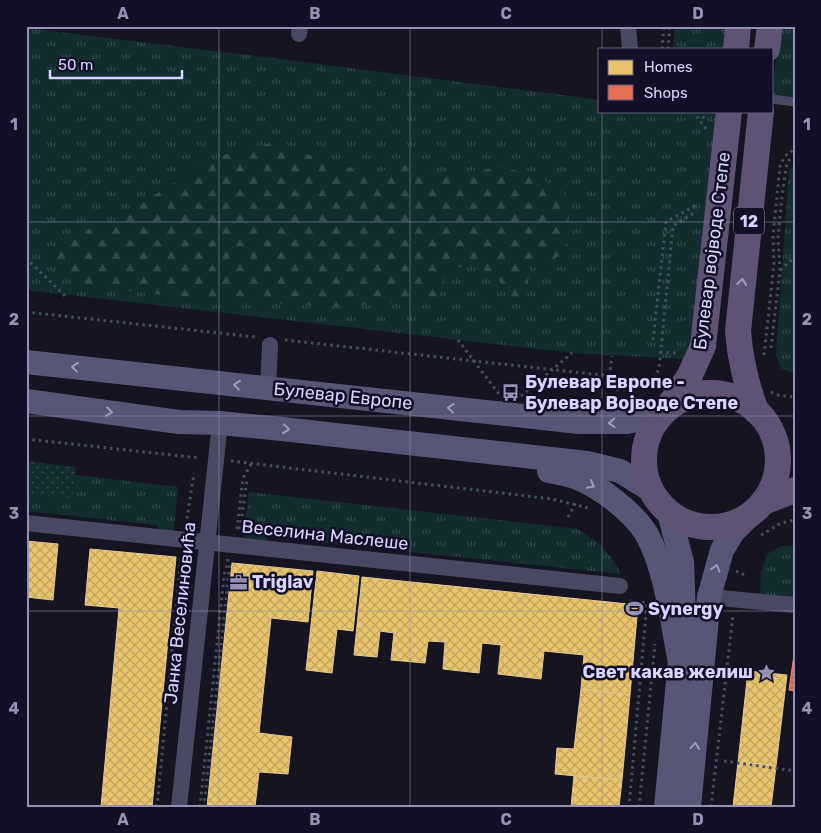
<svg xmlns="http://www.w3.org/2000/svg" width="821" height="833" viewBox="0 0 821 833" font-family="Rubik,sans-serif">
	<style>
		.grass { fill: url(#grass-tufts) }
		.forest { fill: url(#forest-firs) }
		.park { fill: url(#park-dots) }
		.homes { fill: url(#homes-cross-hatch); stroke: #e4c997 }
		.shops { fill: url(#shops-cross-hatch); stroke: #e38d85 }
		.lines { fill: none; stroke-linecap: round; stroke-linejoin: round }
		.path { stroke: #44505f; stroke-width: 3; stroke-dasharray: 2.5 4; stroke-linecap: butt }
		.lane { stroke: #4a4962; stroke-width: 9 }
		.street { stroke: #4a4962; stroke-width: 16 }
		.secondary { stroke: #575674; stroke-width: 24 }
		.primary { stroke: #5e5373; stroke-width: 26 }
		.oneway { stroke: #a29ac0 }
		.oneway2 { stroke: #9e9bc0 }
		.grid { fill: none; stroke: #9591b1; stroke-width: 1; stroke-opacity: 0.55 }
		.labels { text-anchor: middle; dominant-baseline: central; stroke-width: 5; stroke-linejoin: round; paint-order: stroke }
		.shield { fill: #130f26; stroke: #9e99be; stroke-width: 1 }
		.shield-label { font-size: 16px; font-weight: bold; fill: #d9d4ff }
		.street-label { font-size: 18px; fill: #d9d4ff; stroke: #130f26 }
		.poi-label { font-size: 18px; font-weight: bold; fill: #d9d4ff; stroke: #130f26; text-anchor: start }
		.neatline { fill: none; stroke: #9591b1; stroke-width: 2 }
		.grid-label { font-size: 16px; text-anchor: middle; font-weight: bold; fill: #9591b1 }
	</style>
	<defs>
		<pattern id="grass-tufts" width="24" height="20" patternUnits="userSpaceOnUse" patternTransform="scale(1.25)"><rect width="24" height="20" fill="#132c2d"/><path d="M3 7l-1-3M5 7V3M7 7l1-3M15 17l-1-3M17 17v-4M19 17l1-3" fill="none" stroke="#354a4c"/></pattern>
		<pattern id="forest-firs" width="22" height="20" patternUnits="userSpaceOnUse" patternTransform="scale(1.25)"><rect width="22" height="20" fill="#132c2d"/><path d="M5 1l3.5 6h-7zM16 11l3.5 6h-7z" fill="#354a4c"/></pattern>
		<pattern id="park-dots" width="8" height="8" patternUnits="userSpaceOnUse" patternTransform="scale(1.25)"><rect width="8" height="8" fill="#132c2d"/><path d="M2 2h.1M6 6h.1" fill="none" stroke="#354a4c" stroke-width="1.8" stroke-linecap="round"/></pattern>
		<pattern id="homes-cross-hatch" width="8" height="8" patternUnits="userSpaceOnUse" patternTransform="scale(1.25)"><rect width="8" height="8" fill="#e9c46a"/><path d="M0 0l8 8M0 8l8-8" fill="none" stroke="#bfa362"/></pattern>
		<pattern id="shops-cross-hatch" width="8" height="8" patternUnits="userSpaceOnUse" patternTransform="scale(1.25)"><rect width="8" height="8" fill="#e76f51"/><path d="M0 0l8 8M0 8l8-8" fill="none" stroke="#b56150"/></pattern>
	</defs>
	<rect width="100%" height="100%" fill="#161421"/>
	<g class="grass">
		<polygon points="675,26 730,26 727,49 673,49"/>
		<polygon points="780,26 795,26 795,97 772,95"/>
		<polygon points="26,28 257,56 593,99 600,100 600,111 720,111 697,326 685,359 572,353 26,290"/>
		<polygon points="795,163 795,373 781,369 776,354 789,170"/>
		<polygon points="26,469 178,487 173,538 157,538 157,525 26,511"/>
		<path d="M249 492 578 529C599 543 609 550 621 574L268 537 267 549 242 547Z"/>
		<polygon points="782,546 795,546 795,598 760,594 761,572 767,554"/>
	</g>
	<polygon class="forest" points="280,141 320,161 372,173 403,165 444,175 503,167 542,178 570,199 567,251 552,260 530,258 527,297 508,299 498,278 473,263 448,271 439,296 409,304 381,302 348,307 206,300 87,286 54,263 70,233 106,226 197,168 231,152"/>
	<polygon class="park" points="26,461 76,467 72,498 26,493"/>
	<g class="homes">
		<polygon points="26,541 58,544 53,600 26,597"/>
		<polygon points="90,549 176,557 152,807 101,807 119,608 85,605"/>
		<polygon points="232,563 313,571 308,622 271,618 259,733 292,737 288,774 259,772 255,807 207,807"/>
		<polygon points="317,571 359,576 353,631 337,629 332,673 306,670"/>
		<polygon points="362,577 638,605 630,695 581,689 584,655 544,651 541,679 498,674 501,645 482,643 479,673 443,669 445,642 428,641 425,663 391,660 394,633 380,631 377,657 354,655"/>
		<polygon points="748,671 787,675 776,766 738,762"/>
		<polygon points="581,689 630,695 622,780 555,774 557,748 574,749"/>
		<polygon points="738,762 776,766 771,807 733,807"/>
		<polygon points="574,776 622,780 619,807 571,807"/>
	</g>
	<polygon class="shops" points="795,648 795,691 789,690"/>
	<g class="lines">
		<g class="path">
			<polyline points="662,49 664,26"/>
			<polyline points="668,49 670,26"/>
			<polyline points="693,111 706,129"/>
			<polyline points="699,111 706,121"/>
			<polyline points="26,258 65,296"/>
			<polyline points="780,270 795,257"/>
			<polyline points="26,312 256,337"/>
			<polyline points="285,340 646,380 655,376 659,369 673,226 697,211"/>
			<polyline points="458,340 499,394"/>
			<polyline points="653,340 666,222 698,204"/>
			<polyline points="771,348 780,270 778,238 782,196 786,168 788,161 795,156"/>
			<polyline points="660,352 676,353"/>
			<polyline points="764,355 774,264 773,236 780,166 785,156 795,149"/>
			<polyline points="771,392 778,395 795,397"/>
			<polyline points="521,396 572,353"/>
			<polyline points="606,402 612,356"/>
			<polyline points="616,404 619,377"/>
			<polyline points="26,439 200,458"/>
			<polyline points="231,461 552,499 588,508"/>
			<polyline points="568,517 576,502"/>
			<polyline points="186,525 194,473"/>
			<polyline points="237,529 243,478 251,464"/>
			<polyline points="240,529 247,480"/>
			<polyline points="761,535 781,523 795,520"/>
			<polyline points="736,571 747,576"/>
			<polyline points="629,601 647,603 629,807"/>
			<polyline points="724,761 795,771"/>
			<polyline points="157,807 181,556"/>
			<polyline points="200,807 224,576 228,559"/>
			<polyline points="204,807 230,561"/>
			<polyline points="639,807 655,644"/>
			<polyline points="711,807 733,615"/>
		</g>
		<polyline class="lane" points="772,99 795,102"/>
		<g class="street">
			<polyline points="628,26 630,49"/>
			<polyline points="299,34 300,26"/>
			<polyline points="268,388 270,345"/>
			<polyline points="26,523 620,586"/>
			<polyline points="709,597 795,605"/>
			<polyline points="179,807 220,423"/>
		</g>
		<g class="secondary">
			<polyline points="26,362 579,422 627,422 661,416"/>
			<polyline points="26,401 179,422 220,423 282,429 587,463 620,471 651,490"/>
			<path d="M549 471C558 473 567 474 575 477 599 486 632 511 646 533 666 568 672 623 680 662"/>
			<polyline points="666,807 684,619 682,562 669,513"/>
			<polyline points="689,807 709,597 722,550 733,532 758,507"/>
		</g>
		<g class="primary">
			<polyline points="736,49 738,26"/>
			<polyline points="767,49 770,26"/>
			<circle cx="711" cy="460" r="67"/>
			<polyline points="668,407 689,377 703,346 729,111"/>
			<path d="M756 411C746 384 740 359 738 331L761 111"/>
			<polyline points="763,502 795,490"/>
		</g>
	</g>
	<defs><path id="oneway-chevron" d="M-2-3.5L2.5 0L-2 3.5" fill="none" stroke-width="1.6" stroke-linecap="round" stroke-linejoin="round" transform="scale(1.25)"/></defs>
	<use class="oneway" href="#oneway-chevron" transform="translate(742 282) rotate(-84)"/>
	<g class="oneway2">
		<use href="#oneway-chevron" transform="translate(75 367) rotate(-174)"/>
		<use href="#oneway-chevron" transform="translate(237 385) rotate(-174)"/>
		<use href="#oneway-chevron" transform="translate(451 408) rotate(-174)"/>
		<use href="#oneway-chevron" transform="translate(109 412) rotate(8)"/>
		<use href="#oneway-chevron" transform="translate(612 423) rotate(178)"/>
		<use href="#oneway-chevron" transform="translate(286 429) rotate(6)"/>
		<use href="#oneway-chevron" transform="translate(591 485) rotate(28)"/>
		<use href="#oneway-chevron" transform="translate(716 568) rotate(-73)"/>
		<use href="#oneway-chevron" transform="translate(695 746) rotate(-85)"/>
	</g>
	<path class="grid" d="M219 26V807M410 26V807M602 26V49M602 111V807M26 222H795M26 416H795M26 611H795"/>
	<defs>
		<symbol id="bus-bare" viewBox="-9 -9 18 18"><path d="M-5-6H5V4H4V6H2V4H-2V6H-4V4H-5ZM-3.5-4V0h7V-4ZM-3.5 1.2v1.5H-2V1.2ZM2 1.2v1.5H3.5V1.2Z" fill="#9591b1" stroke="#130f26" stroke-width="2.5" paint-order="stroke"/></symbol>
		<symbol id="office-bare" viewBox="-9 -9 18 18"><path d="M-6-3h4V-5.5h4V-3h4V5H-6ZM-1-4.5V-3h2v-1.5ZM-6 0V1H6V0Z" fill="#9591b1" stroke="#130f26" stroke-width="2.5" paint-order="stroke"/></symbol>
		<symbol id="stadium-bare" viewBox="-9 -9 18 18"><path d="M0-5a6.5 5 0 1 0 0 10a6.5 5 0 1 0 0-10ZM-3.5-1.8h7v3.6h-7Z" fill="#9591b1" stroke="#130f26" stroke-width="2.5" paint-order="stroke"/></symbol>
		<symbol id="sight-bare" viewBox="-9 -9 18 18"><path d="M0-6L1.8-2.2L6-1.7L2.9 1.2L3.7 5.4L0 3.3L-3.7 5.4L-2.9 1.2L-6-1.7L-1.8-2.2Z" fill="#9591b1" stroke="#130f26" stroke-width="2.5" paint-order="stroke"/></symbol>
	</defs>
	<g fill-rule="evenodd">
		<use href="#bus-bare" x="498" y="380" width="25" height="25"/>
		<use href="#office-bare" x="226" y="570" width="25" height="25"/>
		<use href="#stadium-bare" x="622" y="596" width="25" height="25"/>
		<use href="#sight-bare" x="754" y="660" width="25" height="25"/>
	</g>
	<g class="labels">
		<rect class="shield" x="734" y="207.5" width="30" height="27" rx="4"/>
		<g class="shield-label">
			<text x="749" y="221">12</text>
		</g>
		<g class="street-label">
			<text transform="translate(712 251) rotate(-83)">Булевар војводе Степе</text>
			<text transform="translate(343 396) rotate(6)">Булевар Европе</text>
			<text transform="translate(325 535) rotate(6)">Веселина Маслеше</text>
			<text transform="translate(180 613) rotate(-84)">Јанка Веселиновића</text>
		</g>
		<g class="poi-label">
			<text x="525" y="382">Булевар Европе -<tspan x="525" dy="21">Булевар Војводе Степе</tspan></text>
			<text x="252" y="582">Triglav</text>
			<text x="648" y="609">Synergy</text>
			<text x="753" y="672" text-anchor="end">Свет какав желиш</text>
		</g>
	</g>
	<rect width="821" height="833" fill="none" stroke="#130f26" stroke-width="55"/>
	<rect x="598" y="48" width="175" height="65" fill="#130f26" stroke="#625e7d"/>
	<rect x="608" y="60" width="25" height="15" fill="#e9c46a" stroke="#625e7d"/>
	<text x="644" y="72" font-size="15" fill="#d9d4ff">Homes</text>
	<rect x="608" y="85" width="25" height="15" fill="#e76f51" stroke="#625e7d"/>
	<text x="644" y="98" font-size="15" fill="#d9d4ff">Shops</text>
	<path d="M50 70v8h132v-8" fill="none" stroke="#d9d4ff" stroke-width="2.5"/>
	<text x="58" y="70" font-size="15" fill="#d9d4ff" stroke="#130f26" stroke-width="4" paint-order="stroke">50 m</text>
	<rect x="28" y="28" width="766" height="778" class="neatline"/>
	<g class="grid-label">
		<text x="123" y="19">A</text>
		<text x="315" y="19">B</text>
		<text x="506" y="19">C</text>
		<text x="698" y="19">D</text>
		<text x="14" y="130">1</text>
		<text x="807" y="130">1</text>
		<text x="14" y="325">2</text>
		<text x="807" y="325">2</text>
		<text x="14" y="519">3</text>
		<text x="807" y="519">3</text>
		<text x="14" y="714">4</text>
		<text x="807" y="714">4</text>
		<text x="123" y="825">A</text>
		<text x="315" y="825">B</text>
		<text x="506" y="825">C</text>
		<text x="698" y="825">D</text>
	</g>
</svg>
